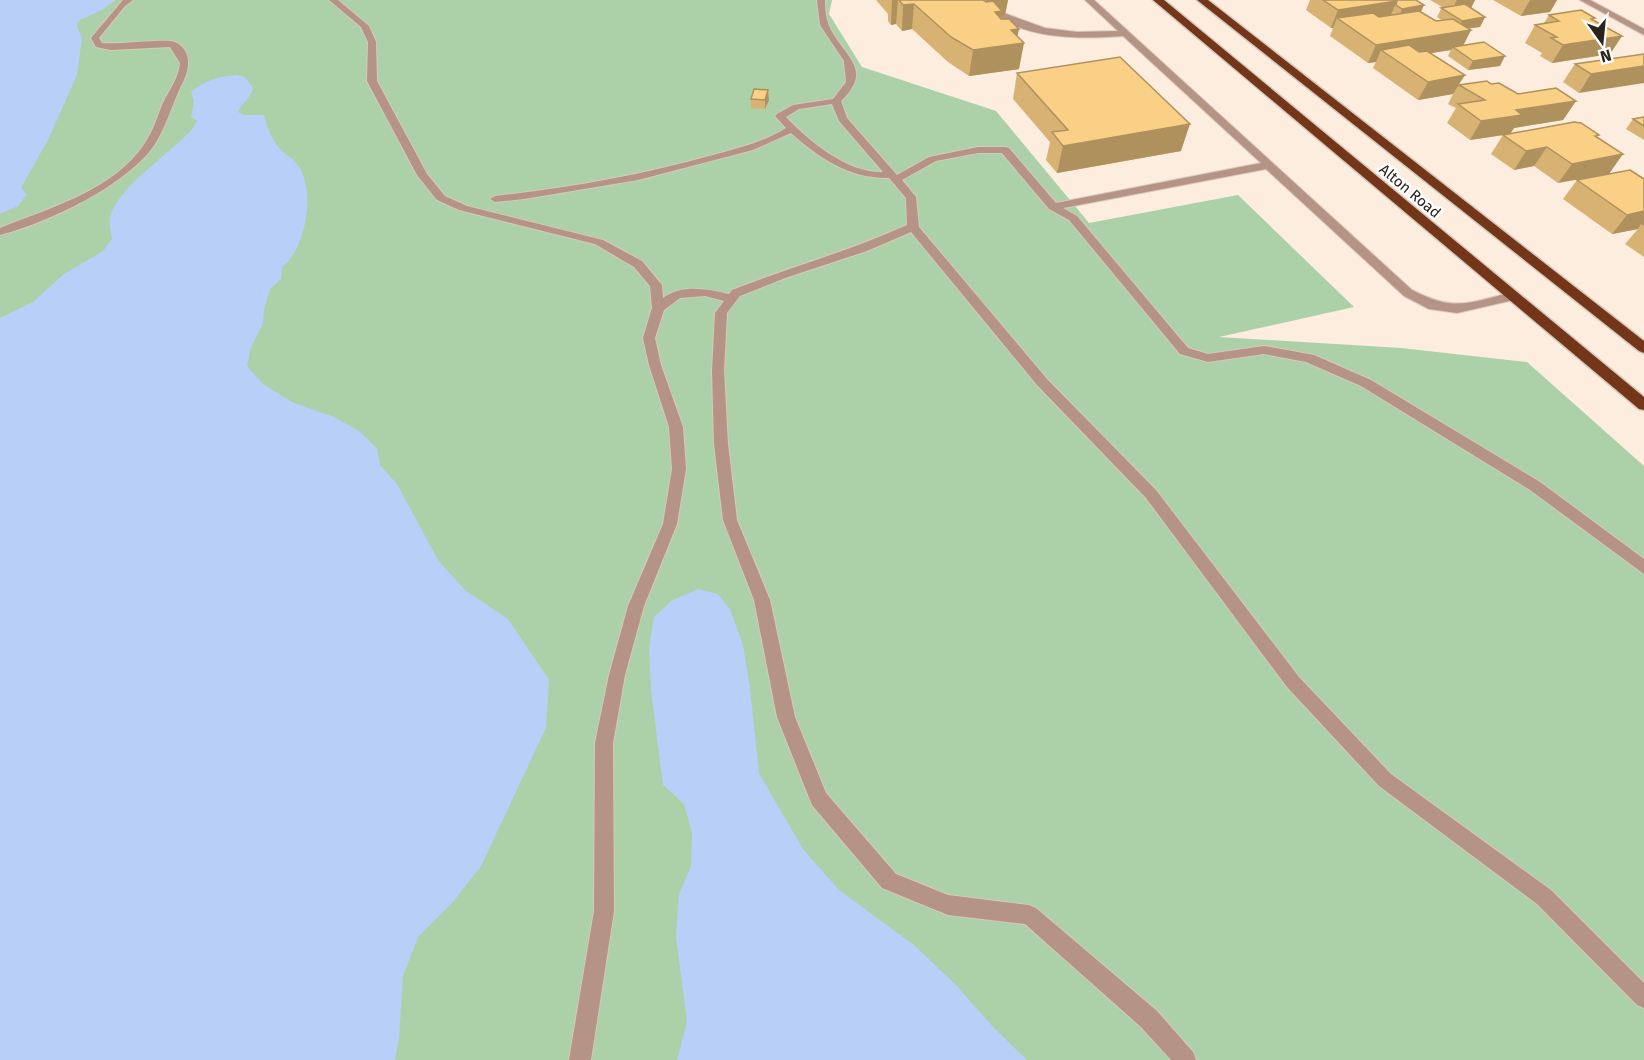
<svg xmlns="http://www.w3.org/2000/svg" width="1644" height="1060" viewBox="0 0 1644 1060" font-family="'Fira Sans',sans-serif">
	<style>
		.green { fill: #acd0a7 }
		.water { fill: #b8cff7 }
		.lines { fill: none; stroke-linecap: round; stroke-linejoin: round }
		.service-casing { stroke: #d7c9bc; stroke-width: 2 }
		.minor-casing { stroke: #d7c9bc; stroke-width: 2 }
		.trunk-casing { stroke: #d7c9bc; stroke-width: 3 }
		.service { fill: #b59385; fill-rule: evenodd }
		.minor { fill: #b59385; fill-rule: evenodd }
		.trunk { fill: #743618; fill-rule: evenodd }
		.wall { fill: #d7b273 }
		.shaded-wall { fill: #af915e }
		.building { fill: #facf86; stroke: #af915e; stroke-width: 1.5 }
		.labels { text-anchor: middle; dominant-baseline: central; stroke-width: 5; stroke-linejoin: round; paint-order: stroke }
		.far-street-label { font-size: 15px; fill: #2c231b; stroke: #fff }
	</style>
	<rect width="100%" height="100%" fill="#fceddf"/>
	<polygon class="green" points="0,0 832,0 829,14 862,67 996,111 1089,223 1238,195 1354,307 1219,337 1401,348 1527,362 1644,466 1644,1060 0,1060"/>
	<g class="water">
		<polygon points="0,0 116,0 102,10 78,21 77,26 82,38 77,75 49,138 21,188 27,194 18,206 0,214"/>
		<path d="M236 75 245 77 253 88C251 99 242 102 238 112L244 115H264C267 127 272 140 280 149 285 155 293 158 297 164 317 188 306 250 282 267L281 279 270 289 264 310 263 324 251 347 247 366 263 384 292 402 334 417 359 431 377 448 380 465 397 484 438 560 466 591 508 619 549 680 546 728 481 866 453 902 418 937 403 976 399 1039 395 1060H0V318L33 302 64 274 103 251 112 239C110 230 108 220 112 211 125 182 171 153 193 128L197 120 191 117 194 101 191 92C205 80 218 77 236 75Z"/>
		<polygon points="698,589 718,594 730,609 743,645 750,688 759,773 803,849 839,890 914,945 956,985 994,1028 1027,1060 677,1060 687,1022 676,937 679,894 691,866 692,833 684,804 663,785 651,691 649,648 654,617 671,601"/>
	</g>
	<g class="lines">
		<defs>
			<g id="service">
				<path d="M123 0H133L125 6 99 38 102 43C117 45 167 38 175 42 194 51 189 72 181 86 172 105 166 126 155 144 128 185 47 223 0 235V228C49 208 115 190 145 143 153 131 157 118 162 105 168 92 179 78 180 63L170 47 111 50 96 47 91 38Z"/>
				<path d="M329 0H338L369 26 376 42 377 81 427 174 445 196 467 206 603 240 642 261 662 285 663 298C683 284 706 289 729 294L732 290C790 267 850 251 907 225L906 198 889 178C850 179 819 158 791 133L753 150 638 180 524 199 495 202 490 199 495 196C569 188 641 175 713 155 738 148 764 142 786 128L775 116 777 114 793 105 833 99 846 82 844 61 820 25 817 0H825C825 10 826 19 830 28 845 58 874 69 841 101L847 118 897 175 929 157 978 147H1005L1009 148 1056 203 1261 163 1123 36C1086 39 1027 40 997 15L1001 12 1045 28 1077 32 1118 31 1085 0H1094L1412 290C1456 313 1469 302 1514 292L1518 293V299L1457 313 1429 309 1404 296 1266 169 1063 208 1077 216 1188 348 1208 354 1264 346 1314 355 1371 380 1540 482 1644 559V574L1530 490 1361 386 1306 362 1264 354 1208 362 1180 354 1069 220 1049 209 1002 153H978L936 161 902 180 916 197 919 227 1047 379 1156 490 1299 677 1391 774 1551 890 1644 983V1008L1637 1005 1537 904 1379 786 1287 687 1146 498 1037 385 911 232 867 251 788 277 740 296 727 313 724 371 728 444 737 520 770 600 795 717 826 793 896 874 948 895 1029 905 1036 908 1157 1011 1193 1052 1196 1060H1171L1141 1027 1025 924 948 915 882 888 812 805 777 717 754 600 723 520 714 444 712 371 715 313 724 301 705 296 680 298 664 310 655 338 661 365 683 427 686 469 677 524 644 606 625 675 613 743 614 911 591 1060H569L594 911 595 743 609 675 628 606 663 524 672 469 669 427 649 365 643 338 652 308 650 286 634 267 595 244 459 210 437 200 417 175 367 81 368 42 361 27ZM832 104 839 121 883 172C847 173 810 142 786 117L799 109Z"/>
			</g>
			<polygon id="minor" points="1580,0 1590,0 1644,29 1644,35"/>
			<g id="trunk">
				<polygon points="1153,0 1164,0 1644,397 1644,410 1639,409"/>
				<polygon points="1197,0 1208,0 1644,341 1644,353 1639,351"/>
			</g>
		</defs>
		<use href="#service" class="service-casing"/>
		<use href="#minor" class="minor-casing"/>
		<use href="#trunk" class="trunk-casing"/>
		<use href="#service" class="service"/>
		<use href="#minor" class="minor"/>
		<use href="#trunk" class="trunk"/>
	</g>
	<g class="wall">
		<polygon points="876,0 1008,0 1005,15 1001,15 1001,19 1019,29 1017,36 1019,69 969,76 948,62 912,29 902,31 896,24 891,25 888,21 888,14"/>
		<polygon points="1310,0 1416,0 1421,12 1436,21 1443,21 1437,17 1442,7 1430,0 1475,0 1471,8 1485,17 1480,27 1469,28 1471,30 1463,45 1500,66 1468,70 1448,56 1451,50 1430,53 1460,85 1491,84 1518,94 1576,101 1563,120 1514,128 1510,134 1470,140 1447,123 1456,108 1448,104 1453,94 1418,100 1373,68 1376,62 1368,63 1330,36 1333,28 1331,28 1306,10"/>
		<polygon points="1493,0 1557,0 1550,12 1521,16"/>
		<polygon points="1549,15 1594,20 1622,36 1610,54 1552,63 1540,56 1542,53 1525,43 1535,25 1544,23"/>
		<polygon points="1644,54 1579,93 1563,82 1575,64"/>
		<polygon points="1017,73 1181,151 1057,173 1046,160 1050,142 1013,99"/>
		<polygon points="751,99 769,100 765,109 751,108"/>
		<polygon points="1644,117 1644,140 1626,129 1633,119"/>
		<polygon points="1503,135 1599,135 1558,183 1534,166 1514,170 1491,154"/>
		<polygon points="1644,179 1644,257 1625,244 1638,229 1612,234 1563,199 1577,180"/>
	</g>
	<g class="shaded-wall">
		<polygon points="892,0 898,0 896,24 891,25"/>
		<polygon points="986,0 1008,0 1005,15 1001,15 998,37 984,17"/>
		<polygon points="1457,0 1475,0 1470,10 1450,13"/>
		<polygon points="1530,0 1557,0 1550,12 1521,16"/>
		<polygon points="1397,1 1389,19 1337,18 1333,28 1331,28 1338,10"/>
		<polygon points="914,4 912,29 902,31 903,5"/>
		<polygon points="1424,5 1420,14 1398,18 1402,9"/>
		<polygon points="1485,17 1480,27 1458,30 1462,21"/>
		<polygon points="1019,29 1016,44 1024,43 1019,69 969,76 973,50 1011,30"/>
		<polygon points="1471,30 1462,48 1453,47 1451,50 1395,59 1381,50 1376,62 1368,63 1376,45"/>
		<polygon points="1622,36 1610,54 1552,63 1563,45"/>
		<polygon points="1505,56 1500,66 1468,70 1473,61"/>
		<polygon points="1644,66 1644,83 1579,93 1591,74"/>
		<polygon points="1465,75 1453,94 1418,100 1428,82"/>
		<polygon points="768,90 769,100 765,109 765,100"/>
		<polygon points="1576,101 1563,120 1514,128 1510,134 1470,140 1481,121 1516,110"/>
		<polygon points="1190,124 1181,151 1057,173 1063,146"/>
		<polygon points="1547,147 1534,166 1514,170 1526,151"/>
		<polygon points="1623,154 1609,174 1558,183 1572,164"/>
		<polygon points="1644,211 1644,226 1641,224 1638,229 1612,234 1627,215"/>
	</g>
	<g class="building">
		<polygon points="899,0 983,0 986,2 993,1 1002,11 995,12 1001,19 1009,19 1019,29 1011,30 1024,43 973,50 951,37 914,4 903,5"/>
		<polygon points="1323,0 1395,0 1397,1 1338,10"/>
		<polygon points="1395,0 1416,0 1424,5 1402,9 1396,5 1397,1"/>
		<polygon points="1465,4 1485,17 1462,21 1441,8"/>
		<polygon points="1581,10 1595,18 1591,19 1622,36 1563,45 1551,38 1557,37 1535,25 1559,21 1549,15"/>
		<polygon points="1419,11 1436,21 1453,19 1471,30 1376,45 1337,18 1373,13 1379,17"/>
		<polygon points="1484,42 1505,56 1473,61 1453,47"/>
		<polygon points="1409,45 1419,52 1427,51 1465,75 1428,82 1381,50"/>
		<polygon points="1644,54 1644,66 1591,74 1575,64"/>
		<polygon points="1120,57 1190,124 1063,146 1052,132 1068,130 1017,73"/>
		<polygon points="1487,81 1491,84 1499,83 1518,94 1556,88 1576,101 1516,110 1522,115 1481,121 1458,104 1485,100 1459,85"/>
		<polygon points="754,89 768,90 765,100 751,99"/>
		<polygon points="1644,117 1644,126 1633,119"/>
		<polygon points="1574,122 1581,123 1599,135 1595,136 1623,154 1572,164 1547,147 1526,151 1503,135"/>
		<polygon points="1630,170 1644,179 1644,211 1627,215 1577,180"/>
	</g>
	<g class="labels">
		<g class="far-street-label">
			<text transform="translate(1410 191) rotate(40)">Alton Road</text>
		</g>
	</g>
	<g transform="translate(1602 42) rotate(165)" stroke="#ffffff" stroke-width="4.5" paint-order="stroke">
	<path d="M0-4.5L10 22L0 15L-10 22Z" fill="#2c231b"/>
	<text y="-9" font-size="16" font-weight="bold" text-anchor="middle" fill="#2c231b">N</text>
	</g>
</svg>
